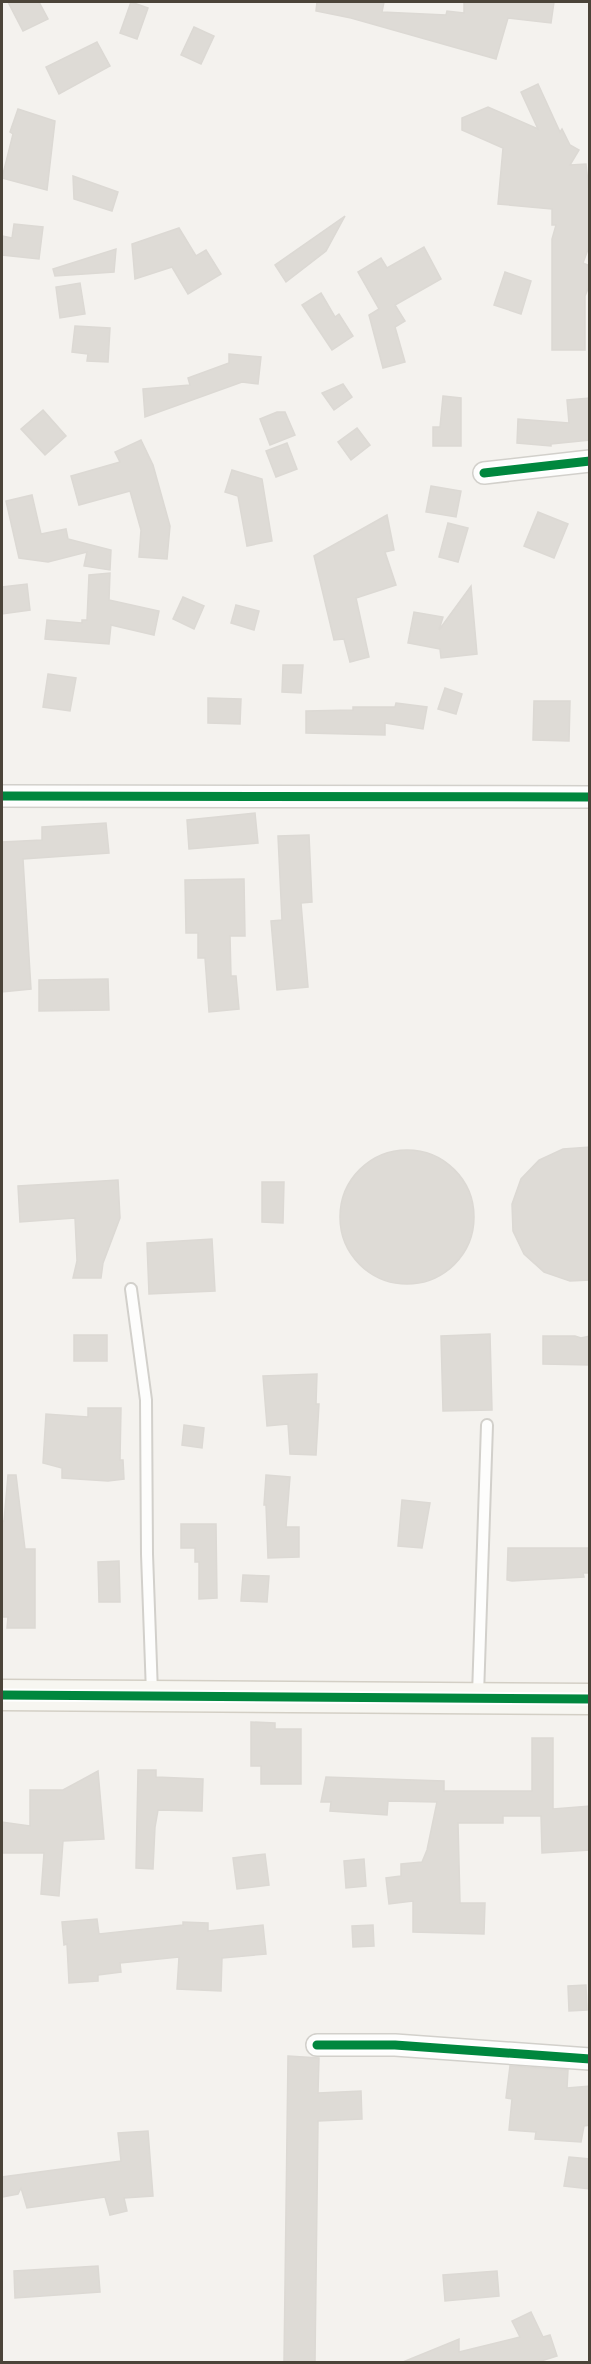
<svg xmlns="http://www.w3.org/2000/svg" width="591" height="2364" viewBox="0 0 591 2364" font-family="Quicksand,sans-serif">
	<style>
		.building { fill: #dedbd6; stroke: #dcd9d4; stroke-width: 1.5 }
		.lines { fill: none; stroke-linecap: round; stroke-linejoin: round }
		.lane-casing { stroke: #d2d0cb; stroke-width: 14 }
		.street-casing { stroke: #d2d0cb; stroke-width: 24 }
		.secondary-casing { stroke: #d3cfc5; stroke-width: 33 }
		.lane { stroke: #fdfdfc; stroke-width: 10 }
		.street { stroke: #fdfdfc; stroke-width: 21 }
		.secondary { stroke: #f7f6f1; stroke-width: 30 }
		.cycleway-casing { stroke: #fff; stroke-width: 13 }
		.cycleway { stroke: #00873e; stroke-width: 9 }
	</style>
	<rect width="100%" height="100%" fill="#f4f2ee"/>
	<g class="building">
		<polygon points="8,2 39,2 48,19 23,31"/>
		<polygon points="131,2 148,8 137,39 120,33"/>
		<polygon points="317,2 384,2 382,12 446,15 447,11 464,13 464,2 554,2 551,23 508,18 496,59 351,18 316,11"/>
		<polygon points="194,27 214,36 201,64 181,55"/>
		<polygon points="97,42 110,66 59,94 46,67"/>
		<polygon points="538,84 560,132 562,129 570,145 579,150 570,165 586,164 590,201 590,244 583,263 590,266 590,284 585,296 585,350 552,350 552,239 556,225 552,225 552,209 498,204 503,148 462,130 462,118 488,107 538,129 521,92"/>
		<polygon points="18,109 55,121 47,190 2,178 13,134 10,132"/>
		<polygon points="73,176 118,192 112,211 74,199"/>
		<polygon points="345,216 326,251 286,282 275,265"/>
		<polygon points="14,224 43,227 39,259 2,255 2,236 12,238"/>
		<polygon points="179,228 196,256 206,250 221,274 188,294 172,267 135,279 132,244"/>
		<polygon points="424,247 441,279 395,305 405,321 395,327 405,362 383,368 369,315 379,309 358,272 381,258 387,268"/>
		<polygon points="116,249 114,272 55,276 53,269"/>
		<polygon points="505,272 531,281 521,314 494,305"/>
		<polygon points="80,283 85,314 60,318 56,287"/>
		<polygon points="321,293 335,317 339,314 353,336 332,350 302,305"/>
		<polygon points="75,326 110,328 108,362 87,361 88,354 72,352"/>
		<polygon points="229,354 261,357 258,384 242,382 145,417 143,389 190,385 188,378 229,363"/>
		<polygon points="343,384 352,397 334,410 322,393"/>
		<polygon points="443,396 461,398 461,446 433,446 433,427 440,427"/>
		<polygon points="590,398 590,440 551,444 551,446 517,443 518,419 569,423 567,400"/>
		<polygon points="43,410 66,436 45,455 21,429"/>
		<polygon points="277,412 285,412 295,435 270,445 260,419"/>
		<polygon points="357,428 370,445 351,460 338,442"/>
		<polygon points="141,440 153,465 170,526 167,559 139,557 141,530 130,491 79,505 71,476 120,462 115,452"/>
		<polygon points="287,443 297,469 276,477 266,451"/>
		<polygon points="232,470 262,479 272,541 247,546 238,496 225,492"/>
		<polygon points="431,486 461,491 456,517 426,512"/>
		<polygon points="32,495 41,534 66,529 68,539 111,550 110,570 84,566 87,552 48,562 19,558 6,501"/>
		<polygon points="538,512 568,524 554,558 524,546"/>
		<polygon points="387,515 394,550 385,552 396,585 356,598 369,657 350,662 344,639 334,640 314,556"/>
		<polygon points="448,523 468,528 458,562 439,557"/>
		<polygon points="110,573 109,600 159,611 154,635 111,625 109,644 45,639 47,620 82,623 82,620 87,620 89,575"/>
		<polygon points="27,584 30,610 2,614 2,587"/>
		<polygon points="471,586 477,654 441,658 440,649 408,643 414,612 443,617 439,630"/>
		<polygon points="183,597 204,606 194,629 173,619"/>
		<polygon points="236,605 259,611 254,630 231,623"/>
		<polygon points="283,665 303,665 301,693 282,692"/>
		<polygon points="48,674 76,678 70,711 43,707"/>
		<polygon points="445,688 462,694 456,714 438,709"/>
		<polygon points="208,698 241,699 240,724 208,723"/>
		<polygon points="534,701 570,701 569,741 533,740"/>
		<polygon points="396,703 427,707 423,729 385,723 385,735 306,733 306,711 353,710 353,707 395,707"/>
		<polygon points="255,813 258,843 189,849 187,820"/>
		<polygon points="106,823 109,853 23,859 31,989 2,992 2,842 42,840 42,827"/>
		<polygon points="309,835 312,902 301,903 308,987 277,990 271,921 282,920 278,836"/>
		<polygon points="244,879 245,936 230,936 231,976 236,976 239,1009 209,1012 205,958 198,958 198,933 186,933 185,880"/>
		<polygon points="108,979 109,1010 39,1011 39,980"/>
		<polygon points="590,1147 590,1280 570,1281 544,1272 524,1254 513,1231 512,1204 521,1179 539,1160 563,1149"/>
		<circle cx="407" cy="1217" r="67"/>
		<polygon points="118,1180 120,1218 103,1263 101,1278 73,1278 77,1261 75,1218 20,1222 18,1186"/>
		<polygon points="262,1182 284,1182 283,1223 262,1222"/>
		<polygon points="212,1239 215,1291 149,1294 147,1243"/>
		<polygon points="490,1334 492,1410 443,1411 441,1336"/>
		<rect x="74" y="1335" width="33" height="26"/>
		<polygon points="543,1336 575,1336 581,1338 590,1336 590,1365 543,1364"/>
		<polygon points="317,1374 316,1404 319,1404 316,1455 290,1454 288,1424 267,1426 263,1376"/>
		<polygon points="88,1408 121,1408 120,1460 123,1460 124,1479 108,1481 62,1478 62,1468 43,1463 46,1414 88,1417"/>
		<polygon points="184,1425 204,1428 202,1448 182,1445"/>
		<polygon points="8,1475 16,1475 25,1549 35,1549 35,1628 7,1628 8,1617 2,1617 2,1521 4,1521"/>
		<polygon points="266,1475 290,1477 286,1527 299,1527 299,1557 268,1558 266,1505 264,1505"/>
		<polygon points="402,1500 430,1503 422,1548 398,1546"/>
		<polygon points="181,1524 216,1524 217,1598 199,1599 199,1562 195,1562 195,1548 181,1548"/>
		<polygon points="508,1548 590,1548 590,1573 583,1573 584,1577 512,1581 507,1580"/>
		<polygon points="119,1561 120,1602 99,1602 98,1562"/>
		<polygon points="243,1575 269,1576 267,1602 241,1601"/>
		<polygon points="251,1722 275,1723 275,1729 301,1729 301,1784 261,1784 261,1766 251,1766"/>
		<polygon points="532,1738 553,1738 553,1809 590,1806 590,1850 542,1853 541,1816 503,1816 503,1823 458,1823 460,1903 485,1903 484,1934 413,1932 413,1901 389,1904 386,1878 401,1876 401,1864 422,1862 427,1850 437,1802 388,1801 387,1815 330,1811 331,1802 321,1802 326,1777 444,1781 444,1791 532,1791"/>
		<polygon points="138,1770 156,1770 156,1777 203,1779 202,1811 158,1810 155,1827 153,1869 136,1868"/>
		<polygon points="98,1771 104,1839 63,1841 59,1896 41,1894 44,1853 2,1853 2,1822 30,1826 30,1790 63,1790"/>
		<polygon points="265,1854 269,1885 237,1889 233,1858"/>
		<polygon points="364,1859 366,1886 346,1888 344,1861"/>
		<polygon points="97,1919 99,1934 183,1925 183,1922 208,1923 208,1931 263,1925 266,1954 222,1958 221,1991 177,1989 179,1957 120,1963 121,1972 98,1975 98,1981 69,1983 67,1944 64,1945 62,1922"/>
		<polygon points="373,1925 374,1946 353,1947 352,1926"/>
		<polygon points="586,1985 587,2010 569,2011 568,1986"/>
		<polygon points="288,2056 319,2058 318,2093 361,2091 362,2119 318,2121 315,2362 284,2362"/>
		<polygon points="510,2066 568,2070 567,2088 590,2086 590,2125 584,2126 581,2142 535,2139 536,2132 509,2130 512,2099 506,2098"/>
		<polygon points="148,2131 153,2196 124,2198 127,2211 110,2215 105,2197 27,2208 21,2188 18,2194 2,2197 2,2177 121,2161 118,2133"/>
		<polygon points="569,2157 590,2159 590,2189 564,2186"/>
		<polygon points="98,2266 100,2292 15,2298 14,2271"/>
		<polygon points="497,2271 499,2296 445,2301 443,2275"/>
		<polygon points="531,2312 543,2337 550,2335 557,2356 538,2362 403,2362 459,2339 459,2352 520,2337 512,2321"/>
	</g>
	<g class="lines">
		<defs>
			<g id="lane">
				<polyline points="131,1289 146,1400 147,1554 152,1693"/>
				<polyline points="478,1695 487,1425"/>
			</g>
			<g id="street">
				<polyline points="484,473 590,461"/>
				<polyline points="2,796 590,797"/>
				<polyline points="317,2045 395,2045 590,2059"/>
			</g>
			<polyline id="secondary" points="2,1695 590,1699"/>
		</defs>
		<use href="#lane" class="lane-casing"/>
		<use href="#street" class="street-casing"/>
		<use href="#secondary" class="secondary-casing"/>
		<use href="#lane" class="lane"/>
		<use href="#street" class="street"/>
		<use href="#secondary" class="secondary"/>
		<defs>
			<g id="cycleway">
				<polyline points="484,473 590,461"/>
				<polyline points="2,796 590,797"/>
				<polyline points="2,1695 590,1699"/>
				<polyline points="317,2045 395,2045 590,2059"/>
			</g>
		</defs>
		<use href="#cycleway" class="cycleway-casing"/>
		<use href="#cycleway" class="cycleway"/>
	</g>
	<rect width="591" height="2364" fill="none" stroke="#4b4439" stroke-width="6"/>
</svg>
